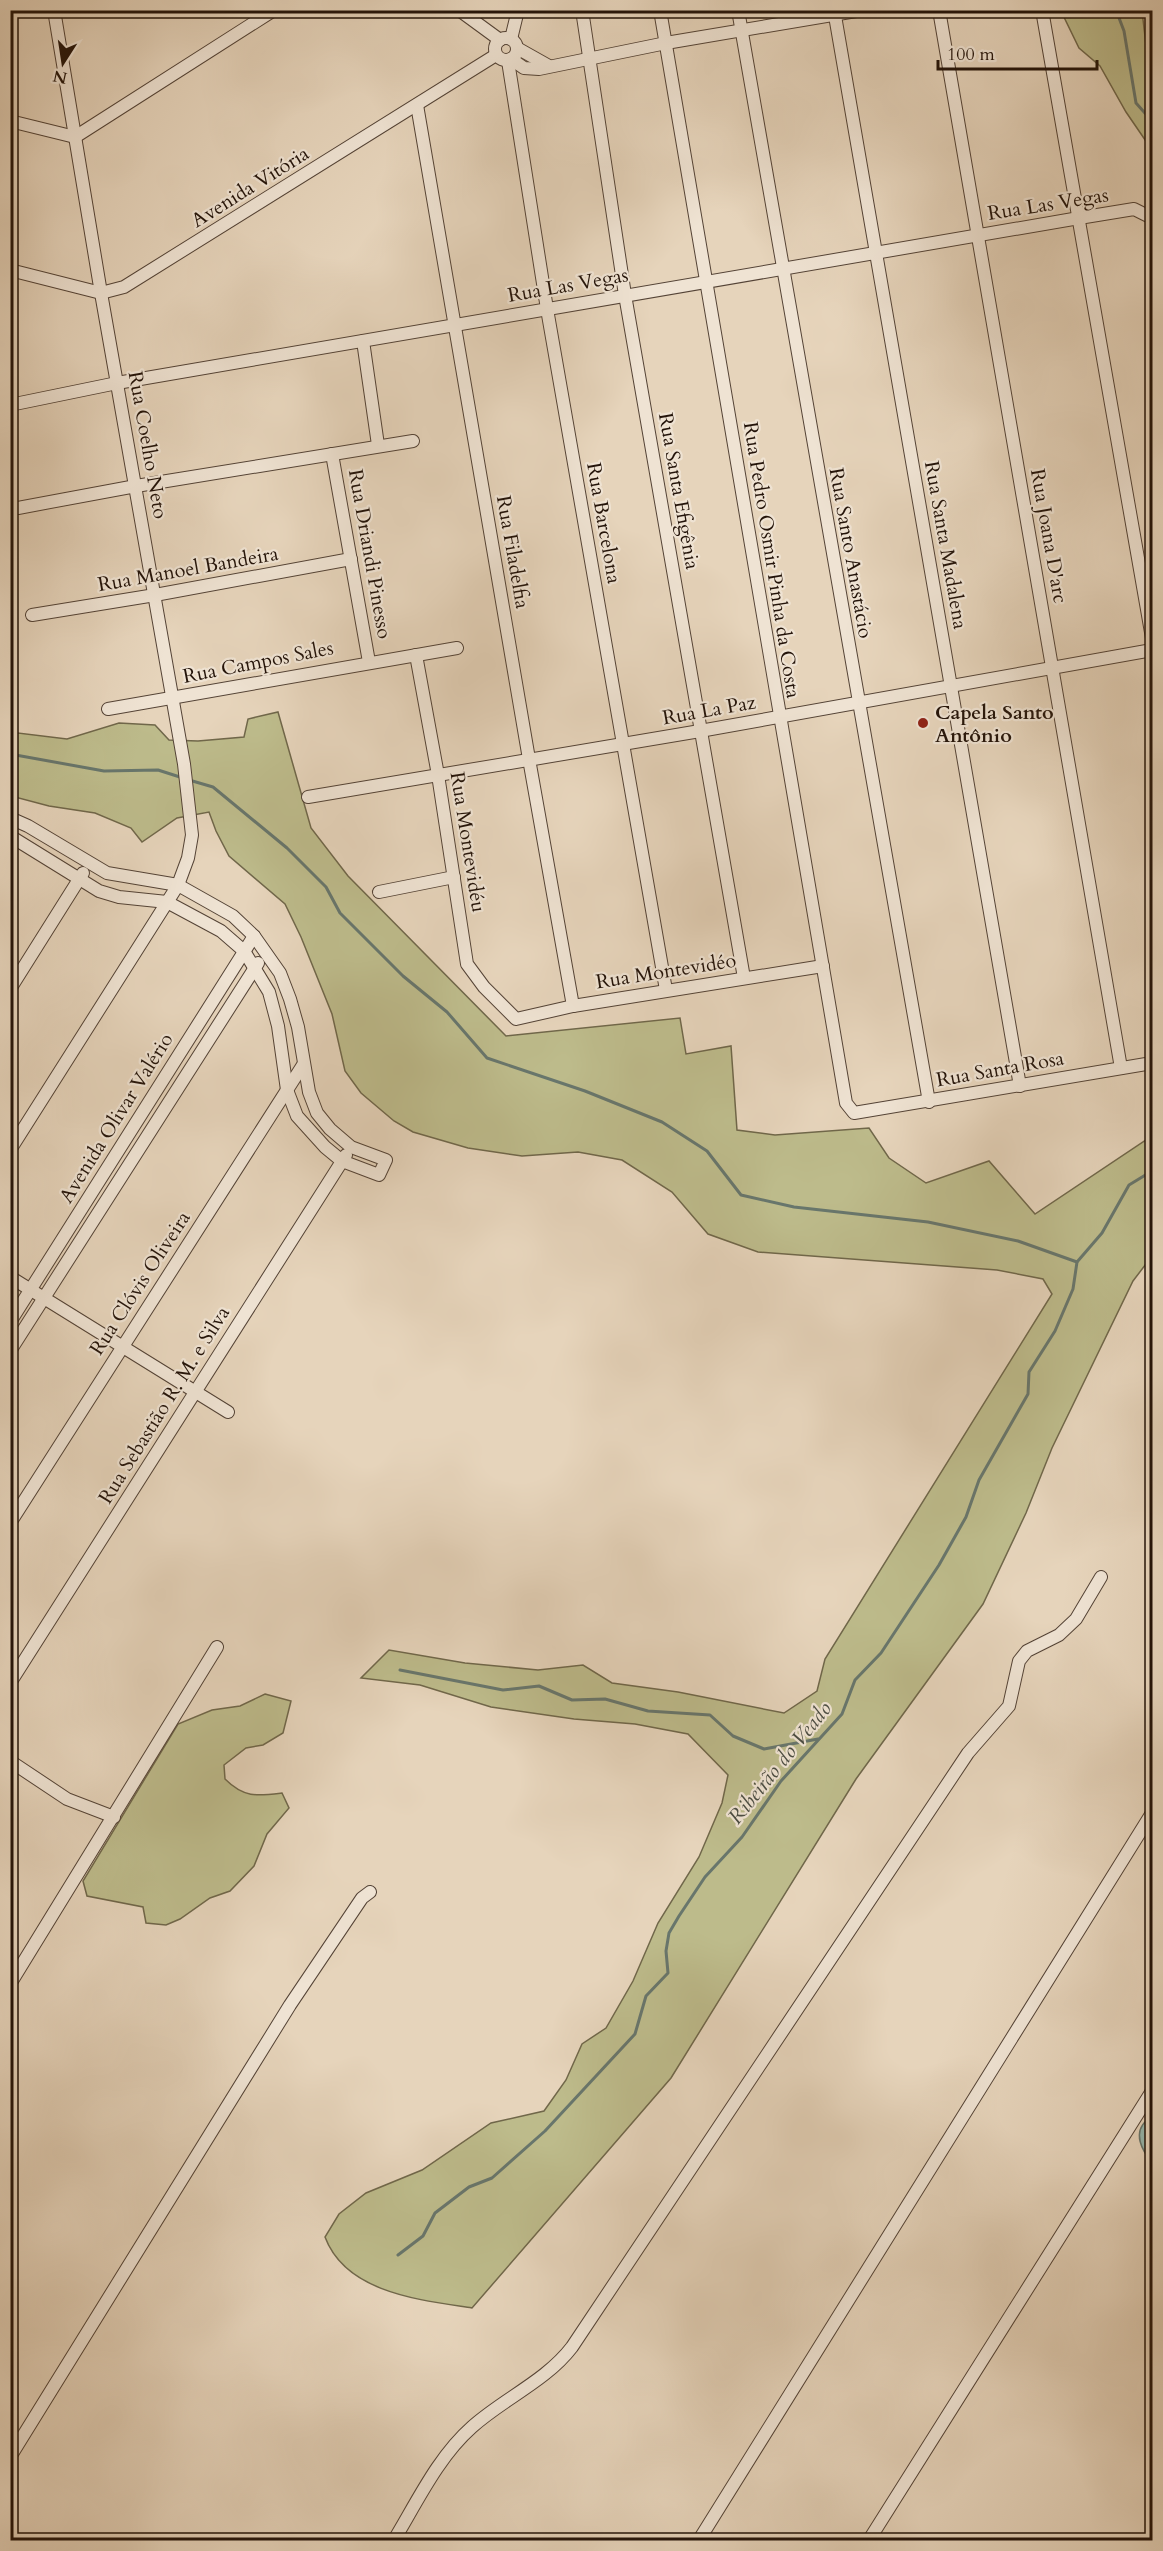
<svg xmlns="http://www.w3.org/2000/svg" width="1163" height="2551" viewBox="0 0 1163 2551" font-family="Cardo,serif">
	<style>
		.green { fill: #bdbb8b; stroke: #70674a; stroke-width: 1.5 }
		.water { fill: #96b8ae; stroke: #68766c; stroke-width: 1.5 }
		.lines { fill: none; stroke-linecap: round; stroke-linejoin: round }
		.stream { stroke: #68766c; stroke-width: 3 }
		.minor-casing { stroke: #544336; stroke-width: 14 }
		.minor { stroke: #efe3d3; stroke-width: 12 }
		.poi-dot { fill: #8f2418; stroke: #efe3d3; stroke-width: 2 }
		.labels { text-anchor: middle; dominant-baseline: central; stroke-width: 4.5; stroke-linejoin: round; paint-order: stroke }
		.street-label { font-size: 20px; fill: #231309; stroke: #efe3d3 }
		.poi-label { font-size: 20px; font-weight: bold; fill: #231309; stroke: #efe3d3; text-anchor: start }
		.water-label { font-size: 21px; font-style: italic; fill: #4b4d43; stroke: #efe3d3 }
	</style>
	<rect width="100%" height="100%" fill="#e6d4bb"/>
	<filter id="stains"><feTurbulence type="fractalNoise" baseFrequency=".00333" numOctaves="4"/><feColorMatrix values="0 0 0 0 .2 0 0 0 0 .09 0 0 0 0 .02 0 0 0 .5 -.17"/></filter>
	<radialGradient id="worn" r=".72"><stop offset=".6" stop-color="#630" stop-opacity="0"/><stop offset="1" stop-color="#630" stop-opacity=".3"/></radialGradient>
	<g class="green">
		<polygon points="1061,11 1142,11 1146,45 1152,53 1152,150 1126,112 1100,66 1079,48"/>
		<path d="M278 712 311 828 348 876 506 1036 680 1018 686 1054 731 1046 737 1130 775 1135 869 1128 889 1158 926 1183 989 1161 1035 1214 1152 1136V1256L1133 1281 1052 1448 1026 1513 983 1604 856 1779 671 2078 472 2308C420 2300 346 2293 325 2237L339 2214 366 2193 422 2170 491 2123 544 2111 566 2080 582 2044 606 2028 633 1981 658 1923 699 1857 722 1803 728 1775 688 1734 635 1724 574 1719 491 1707 420 1685 361 1678 389 1650 465 1663 538 1670 583 1665 612 1683 678 1692 784 1713 817 1691 825 1659 1052 1294 1043 1279 997 1270 758 1252 708 1234 672 1192 622 1160 578 1152 522 1156 468 1148 413 1132 394 1121 361 1093 345 1071 332 1014 301 937 285 904 229 856 216 831 209 812 177 818 142 842 131 828 95 813 49 806 11 796 10 732 67 739 119 723 155 725 169 740 198 741 244 737 248 719Z"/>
		<path d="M265 1694 291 1701 283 1733 263 1745 246 1748 224 1765 225 1779C244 1798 257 1796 282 1793L289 1808 267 1834 254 1866 230 1891 210 1898 180 1919 166 1925 146 1923 143 1907 87 1896 83 1881 178 1724 212 1710 240 1706Z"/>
	</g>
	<path class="water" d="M1147 2120H1152V2163C1142 2150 1132 2133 1147 2120Z"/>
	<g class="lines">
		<g class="stream">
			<polyline points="1116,10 1124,31 1136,103 1152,121"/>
			<polyline points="10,754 104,771 158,770 183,778"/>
			<polyline points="189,780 213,787 287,848 326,887 340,913 403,976 447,1012 487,1058 585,1091 662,1122 707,1151 741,1195 794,1207 928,1222 1018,1241 1077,1262"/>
			<polyline points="400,1670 503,1690 539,1686 572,1700 605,1699 648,1711 710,1715 733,1736 764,1749 818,1739"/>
			<polyline points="398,2255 423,2236 435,2213 469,2187 492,2178 545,2131 635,2034 646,1996 668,1973 666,1951 669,1933 679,1916 705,1877 742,1837 781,1781 842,1714 855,1680 881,1653 939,1565 966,1517 979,1480 1028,1394 1029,1372 1055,1331 1073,1289 1077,1262 1102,1233 1129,1185 1152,1171"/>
		</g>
		<defs>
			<g id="minor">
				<polyline points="459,10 500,40"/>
				<polyline points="582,10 625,295 744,978"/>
				<polyline points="660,10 846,1103 854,1113 1152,1063"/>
				<polyline points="738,10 929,1102"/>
				<polyline points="834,10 1020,1086"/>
				<polyline points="939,10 1121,1068"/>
				<polyline points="1042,10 1152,638"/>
				<circle cx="506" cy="49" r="11"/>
				<polyline points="511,39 518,10"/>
				<polyline points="517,48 549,66"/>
				<polyline points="511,59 524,68 539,69 666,43 862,10"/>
				<polyline points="508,61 547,309 666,990"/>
				<polyline points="417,105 529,759 573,1006"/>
				<polyline points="10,121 75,137 274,10"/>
				<polyline points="10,270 101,293 124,287 496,55"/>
				<polyline points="363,341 378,445"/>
				<polyline points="10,405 117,383 1079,218 1134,209 1152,218"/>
				<polyline points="332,454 369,662"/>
				<polyline points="18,508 136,486 413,441"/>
				<polyline points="32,615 155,595 351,559"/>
				<polyline points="416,655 438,775 467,964 484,987 516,1019 573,1006 823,966"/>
				<polyline points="108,709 457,648"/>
				<polyline points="308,797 700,731 1152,650"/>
				<polyline points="10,818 28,826 107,873 178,885 233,916 254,936 280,973 290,999 298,1027 309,1092 317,1113 330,1129 351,1147 386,1160 379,1175 342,1161 325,1147 297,1116 287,1090 278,1026 269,992 244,951 221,931 167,902 119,897 99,891 10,836"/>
				<polyline points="379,892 454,877"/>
				<polyline points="10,989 83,873"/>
				<polyline points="10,1150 178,885 188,858 192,835 184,764 101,293 54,10"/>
				<polyline points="10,1277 228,1412"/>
				<polyline points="10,1322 254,936"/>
				<polyline points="10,1351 258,963"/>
				<polyline points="10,1523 303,1065"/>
				<polyline points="10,1683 346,1155"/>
				<polyline points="10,1761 67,1799 114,1817"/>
				<polyline points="10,1984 217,1647"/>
				<polyline points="10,2457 290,2005 362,1898 370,1892"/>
				<path d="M394 2540C417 2502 438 2457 472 2427 503 2399 546 2381 572 2347L968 1753 1009 1706 1019 1661 1027 1651 1059 1635 1076 1619 1101 1577"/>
				<polyline points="699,2540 1152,1813"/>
				<polyline points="869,2540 1152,2091"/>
			</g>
		</defs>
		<use href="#minor" class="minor-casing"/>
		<use href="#minor" class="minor"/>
	</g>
	<circle class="poi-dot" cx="923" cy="723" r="6"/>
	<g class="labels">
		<g class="street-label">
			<text transform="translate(250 187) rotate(-32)">Avenida Vitória</text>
			<text transform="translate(1048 204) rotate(-9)">Rua Las Vegas</text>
			<text transform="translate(568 285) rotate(-10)">Rua Las Vegas</text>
			<text transform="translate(148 445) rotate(80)">Rua Coelho Neto</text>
			<text transform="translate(679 491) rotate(80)">Rua Santa Efigênia</text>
			<text transform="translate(604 523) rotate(80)">Rua Barcelona</text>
			<text transform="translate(1049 536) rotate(80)">Rua Joana D'arc</text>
			<text transform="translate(946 545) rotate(80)">Rua Santa Madalena</text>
			<text transform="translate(513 552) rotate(80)">Rua Filadelfia</text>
			<text transform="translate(851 553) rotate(80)">Rua Santo Anastácio</text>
			<text transform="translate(370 554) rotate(80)">Rua Driandi Pinesso</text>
			<text transform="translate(772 560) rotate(81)">Rua Pedro Osmir Pinha da Costa</text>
			<text transform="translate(188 569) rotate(-10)">Rua Manoel Bandeira</text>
			<text transform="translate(258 662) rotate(-11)">Rua Campos Sales</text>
			<text transform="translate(709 710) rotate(-10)">Rua La Paz</text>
			<text transform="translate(468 842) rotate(81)">Rua Montevidéu</text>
			<text transform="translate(666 971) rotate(-9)">Rua Montevidéo</text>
			<text transform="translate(1000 1069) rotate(-10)">Rua Santa Rosa</text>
			<text transform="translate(116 1118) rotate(-58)">Avenida Olivar Valério</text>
			<text transform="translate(140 1283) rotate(-57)">Rua Clóvis Oliveira</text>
			<text transform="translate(164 1405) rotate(-58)">Rua Sebastião R. M. e Silva</text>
		</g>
		<g class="poi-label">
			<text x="935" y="712">Capela Santo<tspan x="935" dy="23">Antônio</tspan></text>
		</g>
		<g class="water-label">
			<text transform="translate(780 1763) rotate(-51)">Ribeirão do Veado</text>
		</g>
	</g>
	<rect width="1163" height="2551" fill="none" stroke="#e6d4bb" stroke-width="36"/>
	<rect x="12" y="12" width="1139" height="2527" fill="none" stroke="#231309" stroke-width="3"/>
	<rect x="18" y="18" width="1127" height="2515" fill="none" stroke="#231309" stroke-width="1.5"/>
	<g transform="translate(63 63) rotate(192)" stroke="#efe3d3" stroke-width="4.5" paint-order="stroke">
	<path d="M0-4.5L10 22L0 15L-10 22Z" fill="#231309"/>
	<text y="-9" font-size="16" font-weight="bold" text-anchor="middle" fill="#231309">N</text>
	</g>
	<path d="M938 60v9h159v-9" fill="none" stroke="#231309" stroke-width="3"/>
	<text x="947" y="60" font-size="18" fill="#231309" stroke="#efe3d3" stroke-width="4.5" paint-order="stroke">100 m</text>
	<rect width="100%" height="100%" filter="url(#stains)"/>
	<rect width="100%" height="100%" fill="url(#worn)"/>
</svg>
